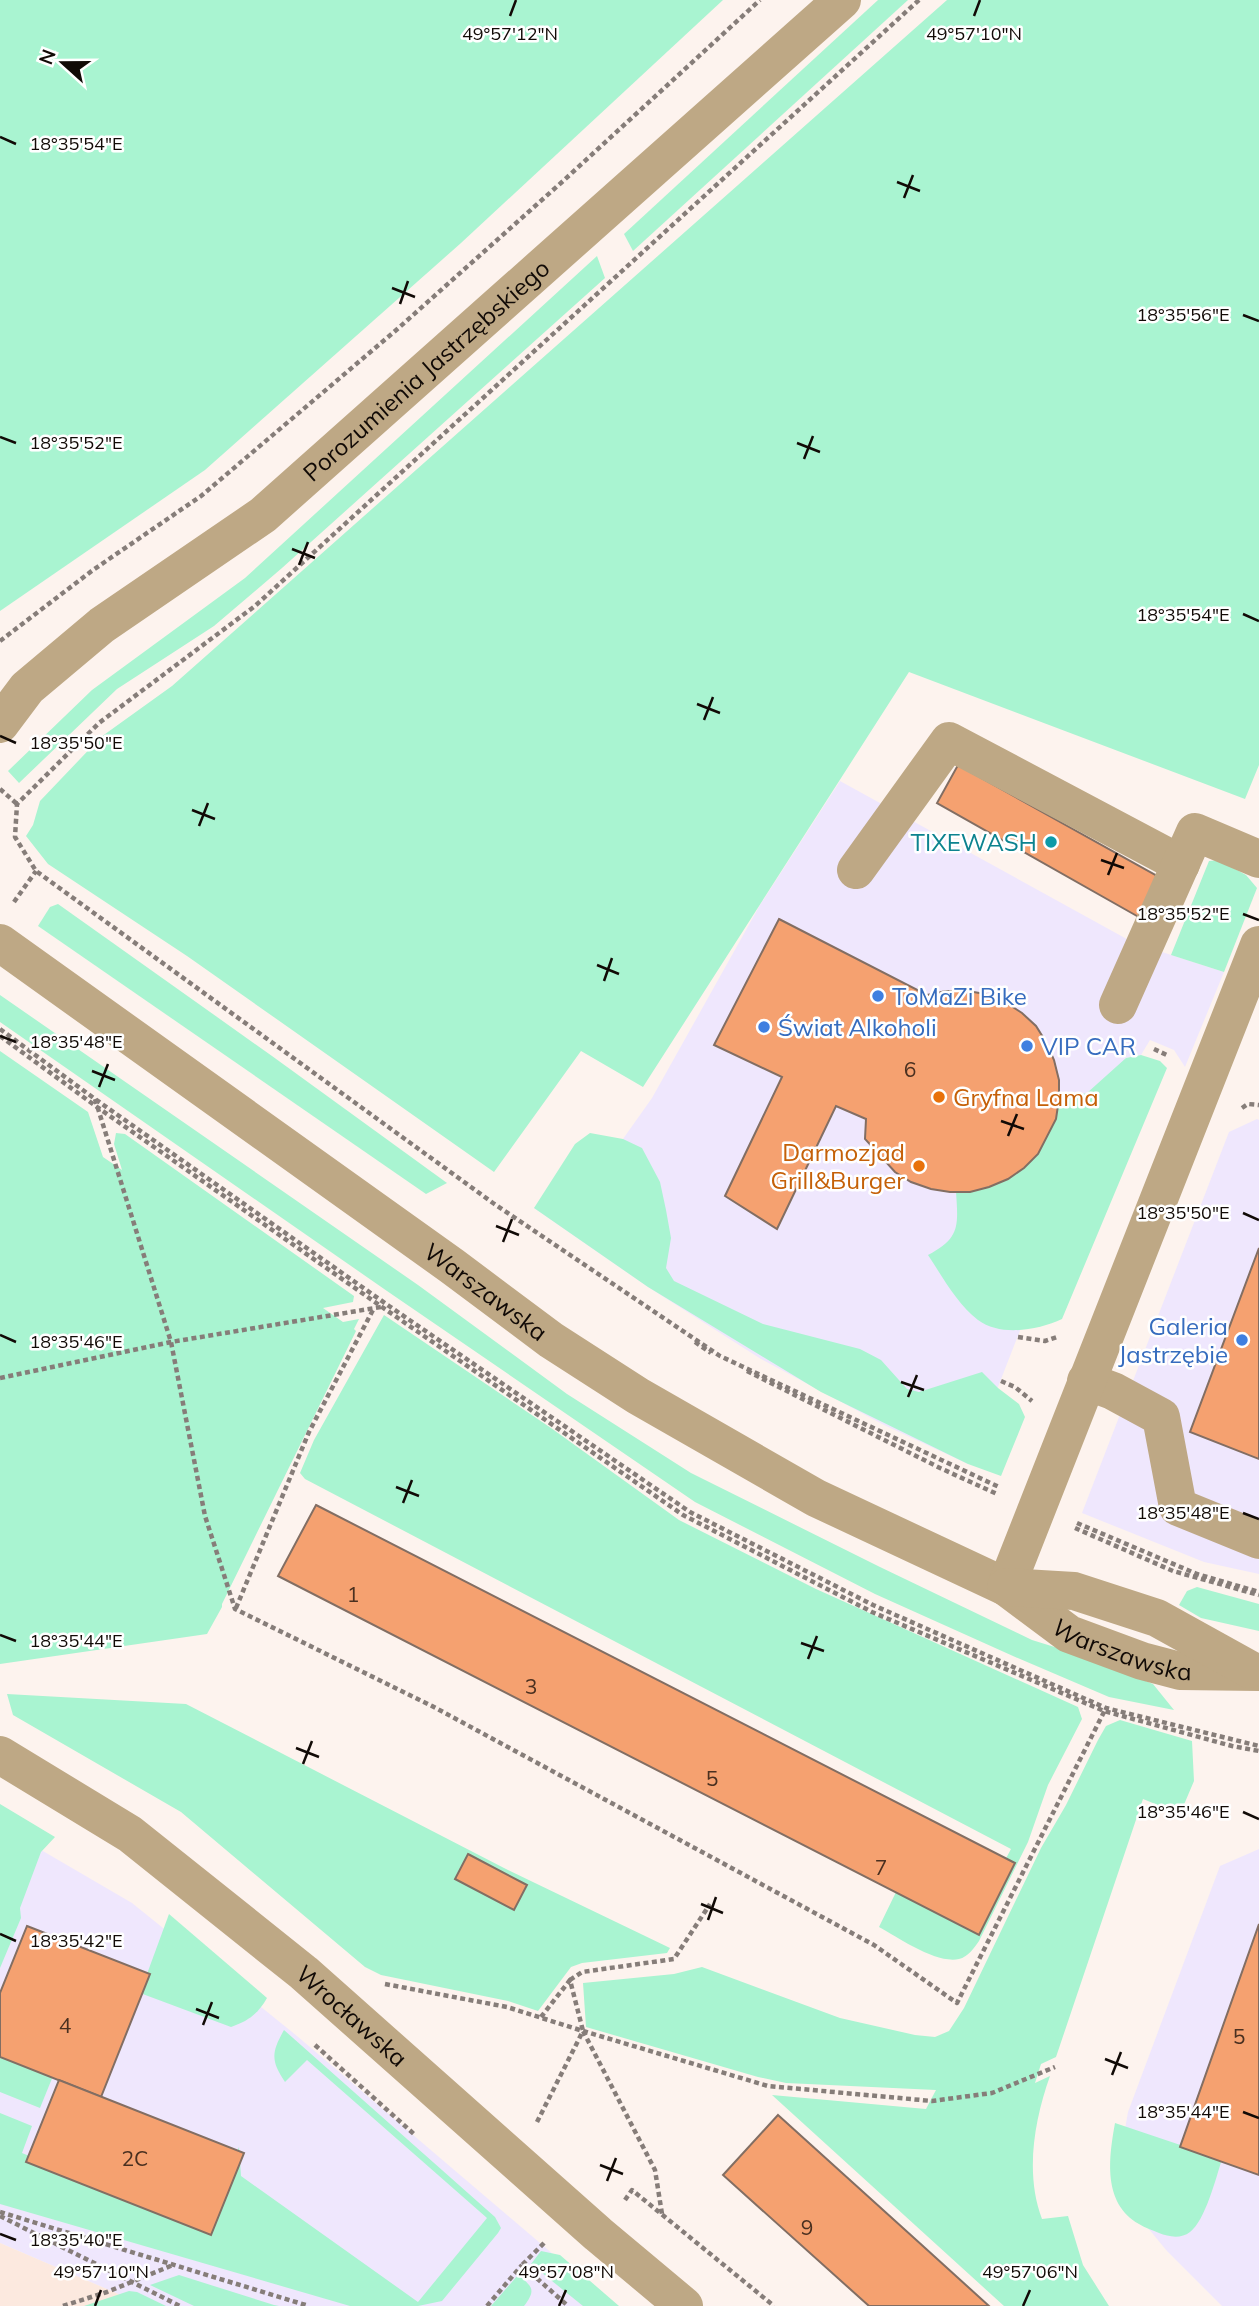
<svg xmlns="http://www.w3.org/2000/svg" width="1259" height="2306" viewBox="0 0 1259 2306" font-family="Mulish,sans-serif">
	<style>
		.commercial { fill: #efe7fd }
		.built { fill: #fce9df }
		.green { fill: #a9f4d1 }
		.building { fill: #f5a170; stroke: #826e63; stroke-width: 2 }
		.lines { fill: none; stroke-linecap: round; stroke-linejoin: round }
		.path { stroke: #867d79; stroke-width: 4.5; stroke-dasharray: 5 3.5; stroke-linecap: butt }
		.minor { stroke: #bea885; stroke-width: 38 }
		.ticks { fill: none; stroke: #110a06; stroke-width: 2.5 }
		.culture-dot { fill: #0f9aa8; stroke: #fff; stroke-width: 2.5 }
		.shop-dot { fill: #3f7fe0; stroke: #fff; stroke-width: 2.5 }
		.food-dot { fill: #e8710a; stroke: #fff; stroke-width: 2.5 }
		.labels { text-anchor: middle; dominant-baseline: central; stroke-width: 5; stroke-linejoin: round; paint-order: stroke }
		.number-label { font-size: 21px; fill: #4a3020 }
		.street-label { font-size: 24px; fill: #110a06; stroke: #fff }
		.culture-label { font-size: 24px; fill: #0d838f; stroke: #fff; text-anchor: end }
		.shop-label { font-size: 24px; fill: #366cbe; stroke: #fff; text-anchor: start }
		.food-label { font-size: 24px; fill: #c56008; stroke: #fff; text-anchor: start }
		.ticks-label { font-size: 18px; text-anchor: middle; fill: #110a06; stroke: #fff; stroke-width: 5; stroke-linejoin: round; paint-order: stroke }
	</style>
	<rect width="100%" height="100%" fill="#fdf3ee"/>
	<g class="commercial">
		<polygon points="840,781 1134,943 1224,972 1185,1067 1174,1050 1150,1040 1141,1055 1126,1058 968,1464 884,1425 761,1359 648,1287 534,1208 618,1146 652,1098 760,905"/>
		<polygon points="1257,1119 1259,1120 1259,1574 1204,1562 1082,1513 1229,1132"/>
		<polygon points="0,1826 132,1903 297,2036 614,2306 146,2306 0,2243"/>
		<polygon points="1259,1849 1259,2306 1222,2306 1167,2251 1148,2228 1124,2135 1128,2112 1220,1866"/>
	</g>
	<polygon class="built" points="0,2243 146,2306 0,2306"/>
	<g class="green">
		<polygon points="0,0 723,0 461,243 205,470 0,611"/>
		<polygon points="878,0 908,0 633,251 624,234"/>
		<polygon points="947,0 1259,0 1259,765 1245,799 909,672 643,1087 581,1051 494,1172 187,956 48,864 26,836 33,825 40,801 101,737 172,686"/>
		<polygon points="597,256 605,278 282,568 214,626 117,689 19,783 8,771 92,690 245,578"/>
		<polygon points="1219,860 1246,875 1257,888 1224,972 1171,955 1209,861"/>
		<polygon points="58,904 272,1056 447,1183 426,1194 38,926 50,907"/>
		<polygon points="0,995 418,1285 567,1394 691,1473 880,1567 1032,1640 1090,1658 1153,1684 1174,1710 1109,1697 1013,1656 875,1594 695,1502 387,1291 0,1022"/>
		<polygon points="0,1051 88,1112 103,1157 122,1170 114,1144 116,1133 125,1134 354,1296 353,1302 323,1308 343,1322 359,1319 354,1329 356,1331 222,1604 222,1607 207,1634 0,1664"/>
		<path d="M1141 1055 1160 1061 1167 1068 1062 1319C1038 1330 1001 1337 978 1320 957 1304 942 1276 928 1255 961 1238 958 1225 956 1191 1013 1192 1050 1153 1059 1099L1087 1093 1126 1058Z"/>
		<polygon points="590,1133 623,1139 642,1148 660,1182 666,1210 671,1238 666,1268 674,1281 763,1324 860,1349 881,1360 907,1389 919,1392 982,1372 998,1388 1019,1404 1025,1417 1001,1476 968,1464 821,1392 648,1287 534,1208 575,1144"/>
		<path d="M384 1315 551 1428 679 1520 816 1589 1078 1707 1082 1719 1048 1785 1028 1842 979 1941C974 1948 968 1957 959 1959 936 1964 899 1938 879 1927L897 1890 969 1928 1011 1849 305 1479 300 1473 314 1440Z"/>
		<polygon points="1197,1587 1259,1604 1259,1631 1201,1618 1179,1605 1187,1591"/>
		<polygon points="7,1694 186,1704 504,1868 670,1948 667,1953 582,1963 571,1967 538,2011 508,2001 381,1975 365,1967 181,1812 13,1715"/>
		<path d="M1120 1720 1192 1741 1194 1781 1180 1814 1143 1799 1056 2057 1041 2064 1035 2083 1050 2076C1034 2121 1025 2174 1042 2219L1068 2216 1083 2265 1109 2306H1004L772 2095 926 2109 936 2090 786 2083 758 2077 586 2027 583 1983 674 1974 702 1967 840 2018 915 2035 935 2037 949 2031 964 2008 1041 1848 1066 1805 1098 1740 1106 1726Z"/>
		<polygon points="0,1804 55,1837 41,1852 20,1908 21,1918 0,1968"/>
		<path d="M169 1914 267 1998C258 2014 248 2021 231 2027L140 1993Z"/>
		<path d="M284 2030 495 2217 501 2228 498 2233 442 2301 418 2306H350L0 2204V2113L32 2126 22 2153 205 2228 239 2147 241 2176 418 2302 487 2218 307 2060 285 2082C271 2061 271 2053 284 2030Z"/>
		<polygon points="0,2049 55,2071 40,2108 0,2092"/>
		<path d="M1115 2123 1222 2159C1216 2178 1205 2221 1190 2232 1181 2239 1169 2237 1159 2233 1153 2230 1145 2228 1139 2224 1102 2203 1109 2157 1115 2123Z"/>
		<polygon points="541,2251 560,2255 619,2306 583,2306 531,2264"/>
		<polygon points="179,2275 274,2305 279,2306 194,2306 150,2285"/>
		<path d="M518 2275C533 2287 536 2290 524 2306H491Z"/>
		<polygon points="129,2291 137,2292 166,2306 84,2306"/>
	</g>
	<g class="building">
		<polygon points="958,765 1166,881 1144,920 937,803"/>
		<polygon points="779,919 927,995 946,991 968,991 985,994 1005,1002 1022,1013 1036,1026 1046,1042 1054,1060 1059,1080 1059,1099 1056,1119 1038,1154 1024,1168 1008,1179 989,1187 970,1192 950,1192 931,1189 911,1182 895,1172 865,1139 866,1119 836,1106 777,1229 725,1196 782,1077 714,1045"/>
		<polygon points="1259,1248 1259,1459 1190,1432"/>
		<polygon points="316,1505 1015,1863 979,1935 278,1576"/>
		<polygon points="468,1854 527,1885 514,1910 455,1879"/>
		<polygon points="1259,1924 1259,2175 1180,2147"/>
		<polygon points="27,1926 150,1974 101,2097 0,2057 0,1993"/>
		<polygon points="59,2080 244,2153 211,2235 26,2162"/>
		<polygon points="778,2115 924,2247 989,2306 869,2306 723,2175"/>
	</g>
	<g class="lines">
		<g class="path">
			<polyline points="919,0 255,606 99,723 17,804 15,837 36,871 493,1203 720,1356 999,1487"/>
			<polyline points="0,641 93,570 201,496 394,332 562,182 760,0"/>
			<polyline points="0,789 17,804"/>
			<polyline points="14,902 36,871"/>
			<polyline points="0,1029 95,1099 389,1306 690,1512 873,1605 1106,1708 1259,1746"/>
			<polyline points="0,1036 97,1107 382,1307 683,1515 872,1612 1104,1711 1232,1746 1259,1751"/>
			<polyline points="1154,1049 1169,1056"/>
			<polyline points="95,1099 171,1342 205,1516 235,1609 432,1706 874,1945 957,2003 1106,1708"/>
			<polyline points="1242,1108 1248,1104 1259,1105"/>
			<polyline points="1018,1337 1045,1341 1057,1337"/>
			<polyline points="695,1342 711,1353"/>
			<polyline points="747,1371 940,1468 997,1494"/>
			<polyline points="0,1378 171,1342 381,1307"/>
			<polyline points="1001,1381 1015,1387 1032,1401"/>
			<polyline points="1077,1523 1197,1574 1259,1592"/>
			<polyline points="1075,1528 1173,1571 1259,1595"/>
			<polyline points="236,1608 309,1432 374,1308"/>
			<polyline points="570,1980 582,1972 674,1959 710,1904"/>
			<polyline points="385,1984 507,2007 583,2031 655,2170 662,2214"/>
			<polyline points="541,2017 570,1980 583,2031"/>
			<polyline points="315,2045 415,2135"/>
			<polyline points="537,2122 583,2031 768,2086 932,2101 992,2093 1055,2067"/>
			<polyline points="625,2200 632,2190 774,2306"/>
			<polyline points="0,2212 309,2306"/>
			<polyline points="0,2216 180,2306"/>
			<polyline points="544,2243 522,2265 568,2306"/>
			<polyline points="63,2306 107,2292 173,2265"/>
			<polyline points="487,2306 522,2265"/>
		</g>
		<g class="minor">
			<path id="s1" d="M0 724 27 688 102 625 263 515 842 0"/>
			<polyline points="856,870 949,741 1181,864"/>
			<path id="s2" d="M0 943 452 1266 551 1340 638 1396 816 1498 1006 1587 1069 1634 1142 1661 1180 1671 1259 1672"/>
			<polyline points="1118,1005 1195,832 1259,859"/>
			<polyline points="1086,1381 1113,1391 1161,1417 1178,1507 1259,1540"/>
			<polyline points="1006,1587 1259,945"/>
			<polyline points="1006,1587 1074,1591 1157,1618 1249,1669"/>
			<path id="s3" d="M0 1755 130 1834 304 1973 598 2234 684 2306"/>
		</g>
	</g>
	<path class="ticks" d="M510 16 516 0M974 16 980 0M0 137 16 144M897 182 920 191M904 198 913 175M392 288 415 297M400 304 408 281M1243 315 1259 321M0 437 16 443M797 443 820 452M804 459 813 436M292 549 315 558M299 565 308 542M1243 614 1259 621M697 704 720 713M704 720 713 697M0 736 16 743M192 810 215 819M199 826 208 803M1101 860 1124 868M1108 875 1117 853M1243 914 1259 920M597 965 619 974M604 981 612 958M0 1036 16 1042M92 1071 115 1080M99 1087 108 1064M1001 1121 1024 1129M1008 1136 1017 1114M1243 1213 1259 1220M496 1226 519 1235M503 1242 512 1219M0 1335 16 1342M901 1382 924 1390M908 1397 917 1375M396 1487 419 1496M403 1503 412 1480M1243 1513 1259 1519M0 1635 16 1641M801 1643 824 1651M808 1659 817 1636M296 1748 319 1757M303 1764 312 1741M1243 1812 1259 1819M701 1904 723 1913M708 1920 716 1897M0 1934 16 1941M196 2009 219 2018M203 2025 212 2002M1105 2059 1128 2068M1112 2075 1121 2052M1243 2112 1259 2118M600 2165 623 2174M607 2181 616 2158M0 2234 16 2240M95 2306 101 2290M559 2306 566 2290M1023 2306 1030 2290"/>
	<circle class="culture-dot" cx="1051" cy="842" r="7"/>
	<g class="shop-dot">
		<circle cx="878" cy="996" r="7"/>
		<circle cx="764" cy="1027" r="7"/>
		<circle cx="1027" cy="1046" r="7"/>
		<circle cx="1242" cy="1340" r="7"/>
	</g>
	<g class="food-dot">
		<circle cx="939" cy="1097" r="7"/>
		<circle cx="919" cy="1166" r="7"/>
	</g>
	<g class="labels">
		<g class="number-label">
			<text x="910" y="1069">6</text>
			<text x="353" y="1594">1</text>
			<text x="531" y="1686">3</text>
			<text x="712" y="1778">5</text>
			<text x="881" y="1867">7</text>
			<text x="65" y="2025">4</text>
			<text x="1239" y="2036">5</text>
			<text x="135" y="2158">2C</text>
			<text x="807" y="2227">9</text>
		</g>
		<g class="street-label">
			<text stroke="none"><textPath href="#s1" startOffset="556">Porozumienia Jastrzębskiego</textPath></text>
			<text stroke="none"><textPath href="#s2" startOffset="598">Warszawska</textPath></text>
			<text stroke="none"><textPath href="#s2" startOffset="1332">Warszawska</textPath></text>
			<text stroke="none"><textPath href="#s3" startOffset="439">Wrocławska</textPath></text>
		</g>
		<g class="culture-label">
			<text x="1037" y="842">TIXEWASH</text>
		</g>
		<g class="shop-label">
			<text x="892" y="996">ToMaZi Bike</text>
			<text x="778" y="1027">Świat Alkoholi</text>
			<text x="1041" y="1046">VIP CAR</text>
			<text x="1228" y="1326" text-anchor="end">Galeria<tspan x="1228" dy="28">Jastrzębie</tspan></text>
		</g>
		<g class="food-label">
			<text x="953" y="1097">Gryfna Lama</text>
			<text x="905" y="1152" text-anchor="end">Darmozjad<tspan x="905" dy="28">Grill&amp;Burger</tspan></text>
		</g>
	</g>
	<g class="ticks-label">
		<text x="510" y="40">49°57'12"N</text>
		<text x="974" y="40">49°57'10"N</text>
		<text x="76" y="150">18°35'54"E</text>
		<text x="1183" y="321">18°35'56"E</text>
		<text x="76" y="449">18°35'52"E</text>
		<text x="1183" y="621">18°35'54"E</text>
		<text x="76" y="749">18°35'50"E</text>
		<text x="1183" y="920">18°35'52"E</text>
		<text x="76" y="1048">18°35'48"E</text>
		<text x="1183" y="1219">18°35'50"E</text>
		<text x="76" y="1348">18°35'46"E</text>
		<text x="1183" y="1519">18°35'48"E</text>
		<text x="76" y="1647">18°35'44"E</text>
		<text x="1183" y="1818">18°35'46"E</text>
		<text x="76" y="1947">18°35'42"E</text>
		<text x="1183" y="2118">18°35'44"E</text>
		<text x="76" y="2246">18°35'40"E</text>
		<text x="101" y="2278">49°57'10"N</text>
		<text x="566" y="2278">49°57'08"N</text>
		<text x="1030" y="2278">49°57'06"N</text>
	</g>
	<g transform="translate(63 63) rotate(291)" stroke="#ffffff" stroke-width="5" paint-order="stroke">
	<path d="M0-5L12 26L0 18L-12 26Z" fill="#110a06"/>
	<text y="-10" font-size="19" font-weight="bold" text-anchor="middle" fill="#110a06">N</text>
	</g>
</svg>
